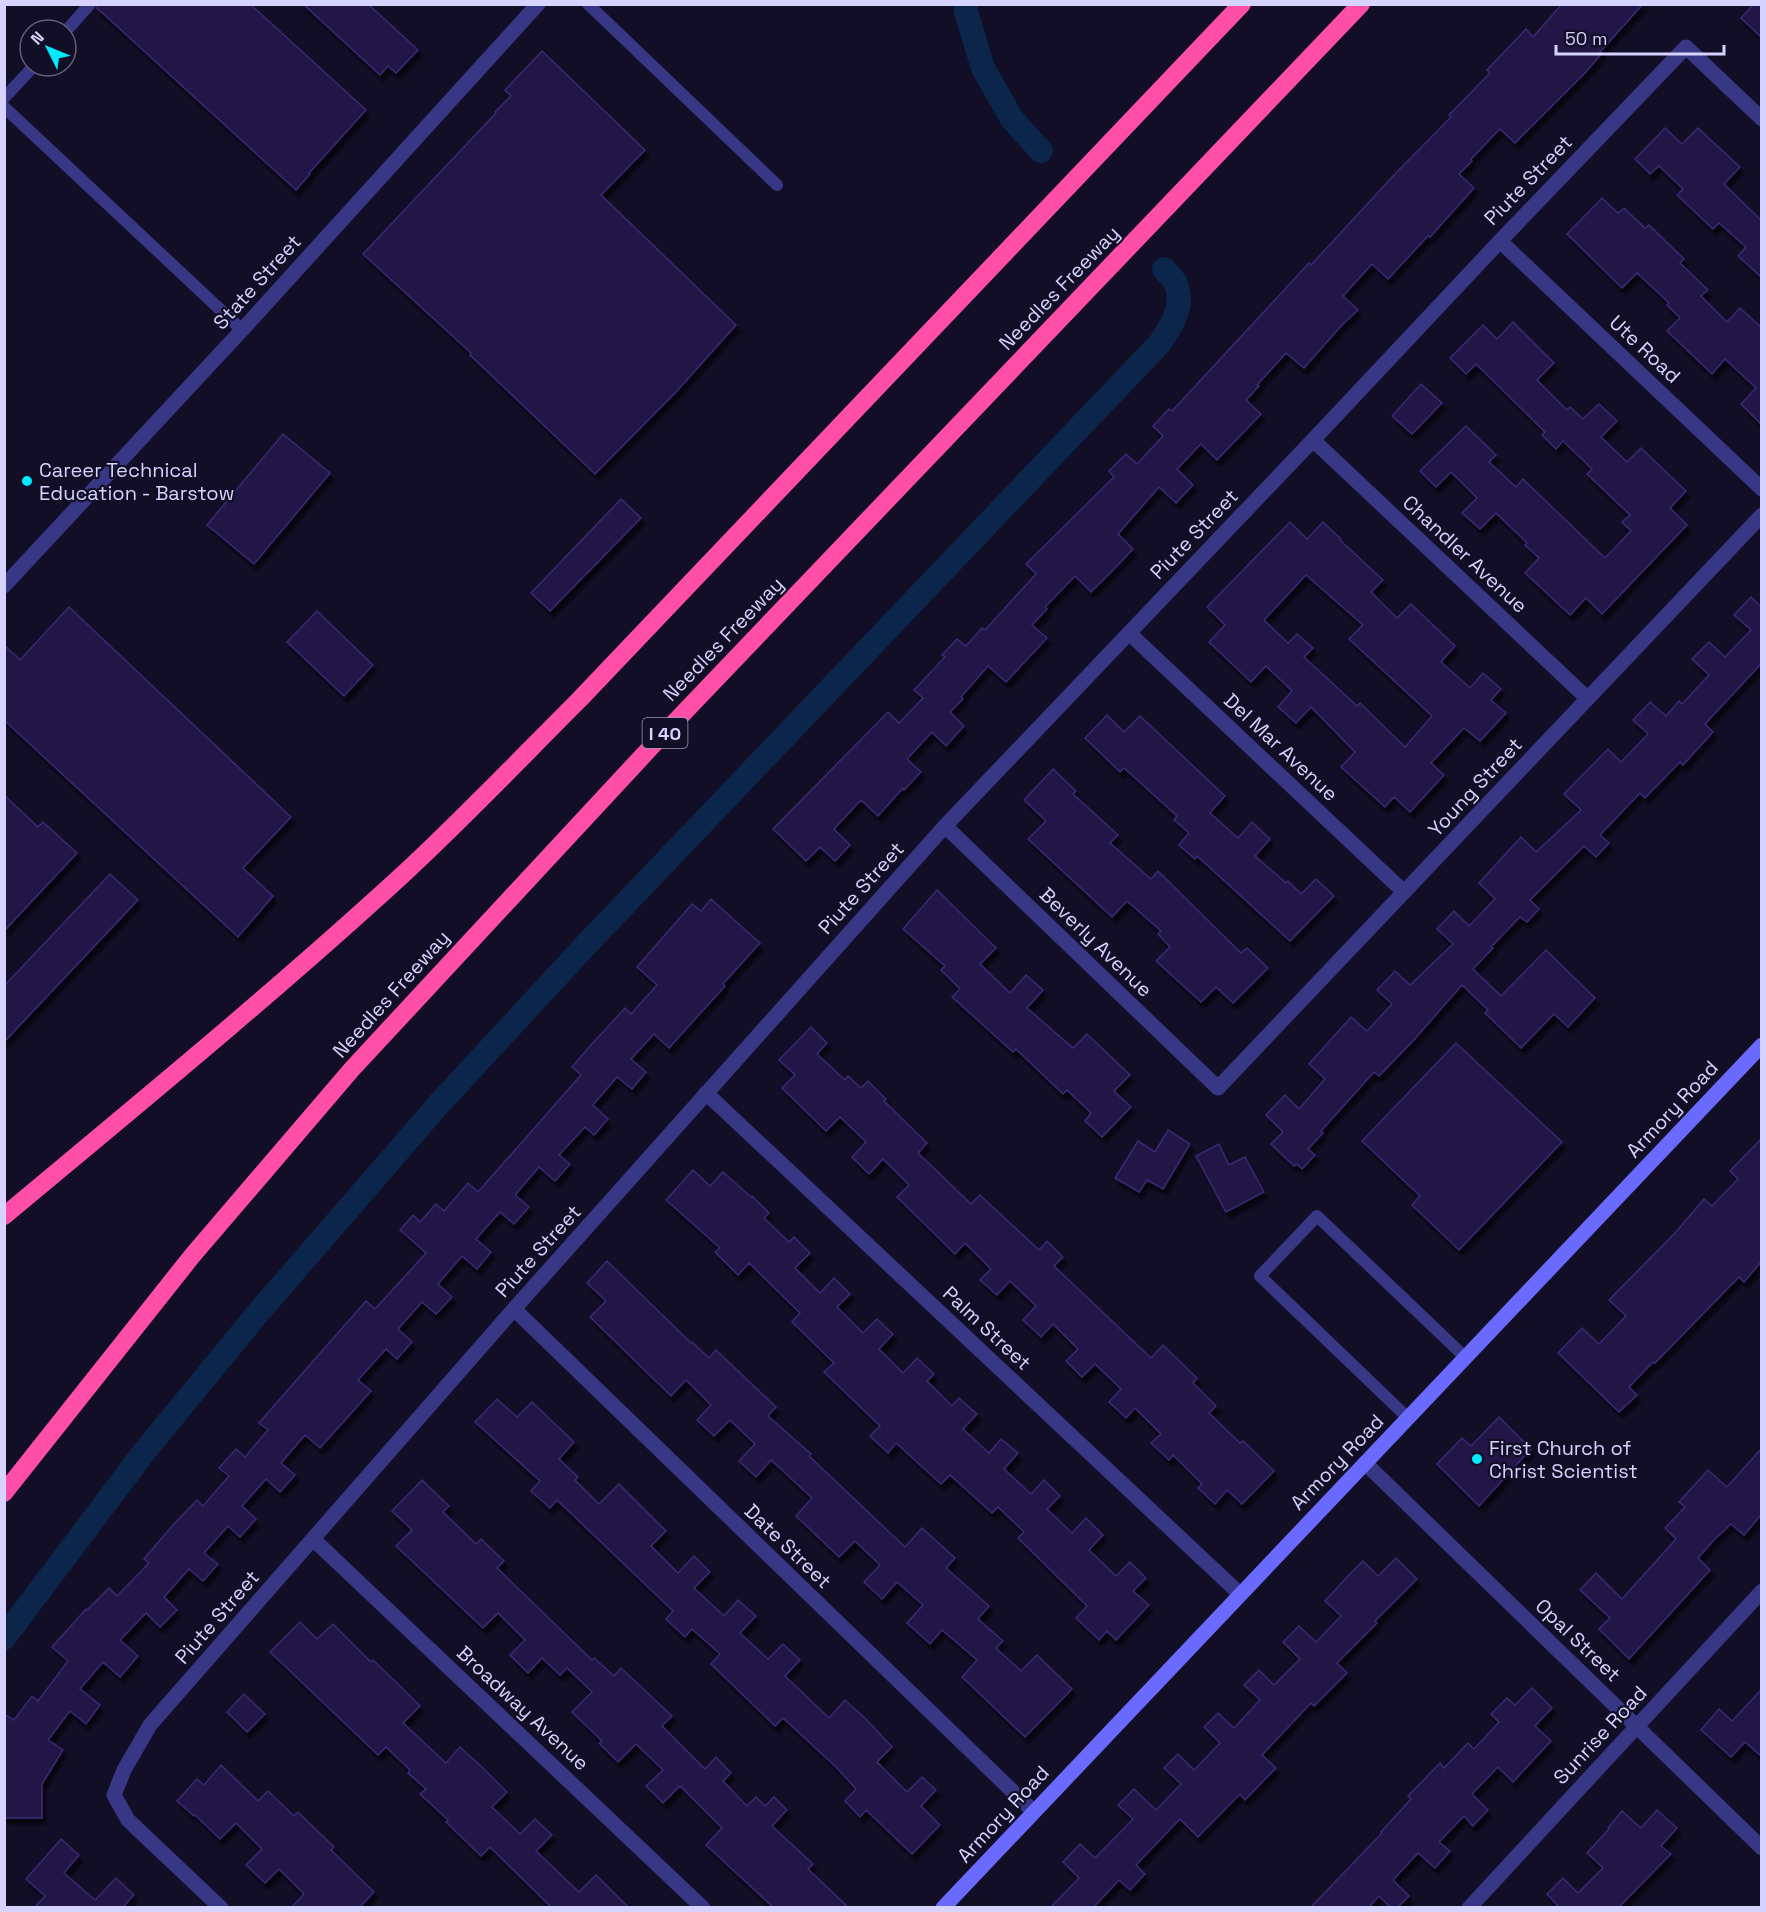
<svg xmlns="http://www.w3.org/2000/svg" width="1766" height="1912" viewBox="0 0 1766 1912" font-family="'Space Grotesk',sans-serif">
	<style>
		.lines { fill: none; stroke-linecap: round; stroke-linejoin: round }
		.canal { stroke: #0c264b; stroke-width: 24 }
		.building { fill: #211947; stroke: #372a74; stroke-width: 1.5; fill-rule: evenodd; filter: url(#shadow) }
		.lane { stroke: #383786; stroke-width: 12 }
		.street { stroke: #383786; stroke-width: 15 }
		.secondary { stroke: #6a6aff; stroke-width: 15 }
		.highway { stroke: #ff4ea8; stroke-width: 18 }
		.poi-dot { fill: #00ebfe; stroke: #110e26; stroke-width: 2 }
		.labels { text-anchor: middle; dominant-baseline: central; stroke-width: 4.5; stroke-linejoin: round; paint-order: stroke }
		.shield { fill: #110e26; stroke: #9b98be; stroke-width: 1.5 }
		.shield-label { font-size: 18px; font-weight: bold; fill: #d6d3ff }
		.street-label { font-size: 20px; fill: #d6d3ff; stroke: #110e26 }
		.poi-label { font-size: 20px; fill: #d6d3ff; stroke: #110e26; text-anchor: start }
	</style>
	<defs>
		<filter id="shadow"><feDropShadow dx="3.5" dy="6" stdDeviation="1.5" flood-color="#0009"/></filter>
	</defs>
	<rect width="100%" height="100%" fill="#110e26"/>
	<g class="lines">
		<g class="canal">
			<polyline points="966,4 966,12 983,68 1012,119 1041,151"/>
			<path d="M4 1638 144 1452 258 1313 438 1105 585 946 1160 343C1171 327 1185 305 1176 284 1174 279 1168 274 1164 269"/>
		</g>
	</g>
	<g class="building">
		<polygon points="98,4 250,4 366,110 309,173 310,174 296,190 97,8"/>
		<polygon points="303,4 368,4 418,50 396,73 388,66 380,75"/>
		<polygon points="1562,4 1643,4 1600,52 1602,53 1586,72 1515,143 1500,129 1471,159 1472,161 1459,174 1474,188 1430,237 1428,236 1388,279 1372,264 1343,296 1358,310 1342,325 1304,368 1286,353 1257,385 1259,386 1246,400 1261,414 1217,460 1201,444 1177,469 1193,485 1176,503 1159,487 1118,534 1133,549 1116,567 1091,592 1075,576 1045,607 1047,609 1032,625 1047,638 1006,682 988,666 961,697 963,699 950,712 964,726 946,746 932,732 907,759 921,772 904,790 903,788 878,816 861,800 834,829 850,845 835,861 820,847 806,861 773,829 888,712 899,723 923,698 914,690 945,657 942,655 957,639 966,646 982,628 985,630 1036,574 1026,564 1114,477 1109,471 1126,454 1137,464 1163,436 1153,426 1169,409 1172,411 1286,288 1309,263 1311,265 1394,175 1451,117 1449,115 1490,73 1487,70 1526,29 1533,37"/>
		<polygon points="1754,4 1761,4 1761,37 1741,18"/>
		<polygon points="542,51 645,150 601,195 736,325 676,392 595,474 470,355 471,353 363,254 496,113 495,112 511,96 505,90"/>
		<polygon points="1665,128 1682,144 1698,128 1740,167 1724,184 1761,220 1761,277 1738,256 1746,247 1719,223 1713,229 1677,195 1683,189 1659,166 1650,174 1635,159"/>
		<polygon points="1602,198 1618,213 1624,208 1645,228 1649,225 1684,259 1680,263 1708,290 1701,296 1727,322 1740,308 1761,327 1761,424 1741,404 1756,388 1725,359 1712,374 1667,331 1680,318 1667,305 1669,303 1637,273 1622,288 1567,234"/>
		<polygon points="1513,322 1554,363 1537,380 1567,410 1570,407 1583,419 1599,404 1617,421 1601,437 1627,462 1641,448 1686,491 1670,508 1687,525 1602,614 1586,598 1570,615 1525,573 1539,558 1525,545 1527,543 1496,513 1480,529 1462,513 1477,498 1451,472 1436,487 1420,471 1466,426 1496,455 1489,462 1516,487 1523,479 1605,558 1631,531 1622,522 1630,515 1587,474 1592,469 1563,441 1556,449 1542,435 1545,432 1476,364 1466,374 1450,358 1483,325 1497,339"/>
		<polygon points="1421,384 1442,403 1412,434 1392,416"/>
		<polygon points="283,434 330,473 254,564 207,525"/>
		<polygon points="621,499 641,518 550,611 531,593"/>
		<path d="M1290 522 1307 539 1323 522 1341 539 1340 540 1383 580 1371 592 1397 618 1411 604 1455 646 1441 662 1470 688 1483 673 1501 689 1491 700 1506 713 1480 741 1464 728 1431 763 1444 775 1410 812 1394 797 1385 807 1341 767 1355 752 1311 707 1296 723 1278 707 1292 691 1266 666 1251 682 1209 642 1225 625 1207 607ZM1306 575 1363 625 1349 639 1432 716 1405 747 1360 703 1357 706 1304 657 1313 648 1297 634 1288 643 1264 620Z"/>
		<polygon points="1751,597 1761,607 1761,664 1705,724 1713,732 1683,765 1680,762 1645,798 1640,793 1600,835 1609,843 1596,857 1584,846 1530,900 1539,909 1527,922 1520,917 1491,947 1493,948 1473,969 1501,996 1546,950 1595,998 1568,1027 1554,1014 1521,1048 1485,1013 1488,1010 1462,985 1413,1041 1379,1076 1374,1072 1321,1131 1323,1133 1308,1149 1315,1155 1302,1169 1297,1164 1294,1166 1271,1144 1283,1132 1266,1115 1285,1095 1299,1109 1325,1079 1309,1064 1351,1017 1367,1031 1392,1004 1377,990 1395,971 1410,985 1453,944 1437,929 1454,911 1469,926 1495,899 1479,883 1521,837 1536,852 1581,810 1564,794 1608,749 1621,762 1648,734 1633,720 1650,702 1666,716 1679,701 1682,704 1709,675 1692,659 1709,642 1725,657 1751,630 1734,615"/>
		<polygon points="69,607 291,817 243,868 273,896 238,937 4,720 4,645 20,660"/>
		<polygon points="317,611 373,665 344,696 287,642"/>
		<polygon points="1107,715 1124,732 1140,716 1225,796 1210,813 1238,838 1252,822 1270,839 1255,856 1286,883 1288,881 1301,894 1316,879 1334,896 1290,941 1197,856 1195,859 1179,845 1189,833 1174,820 1177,816 1124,768 1120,772 1085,738"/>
		<polygon points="1053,769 1076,791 1073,794 1118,835 1110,843 1151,879 1158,871 1241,953 1247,948 1268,968 1233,1003 1216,987 1201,1002 1156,961 1170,947 1158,934 1161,931 1127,901 1112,917 1028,839 1046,821 1024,800"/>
		<polygon points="4,795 38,827 43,822 77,853 4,931"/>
		<polygon points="110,874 138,900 4,1042 4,986"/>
		<polygon points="937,890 996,948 980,964 1010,993 1026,975 1043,990 1027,1008 1073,1048 1087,1034 1130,1075 1114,1091 1131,1107 1102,1137 1085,1121 1091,1113 1067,1090 1063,1094 1016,1049 1013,1052 952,997 960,989 941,970 945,966 903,929"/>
		<polygon points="711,899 760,943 723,984 725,986 669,1048 654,1034 631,1059 646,1072 632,1089 617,1077 593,1105 608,1119 594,1135 585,1127 559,1155 570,1164 555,1181 539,1167 515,1195 529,1207 514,1224 500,1212 476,1239 491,1252 477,1269 462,1256 438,1284 452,1297 436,1314 422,1302 398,1329 412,1342 397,1359 386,1349 358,1380 371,1391 320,1448 305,1435 281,1463 295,1475 280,1492 266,1479 242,1506 256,1519 240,1537 228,1526 204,1553 218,1564 203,1581 189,1569 164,1597 177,1610 160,1627 146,1613 120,1640 138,1656 120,1677 103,1662 80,1689 100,1705 86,1724 70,1711 48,1740 63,1750 42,1784 42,1818 4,1818 4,1714 14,1720 32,1696 38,1701 68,1661 52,1647 86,1609 87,1610 109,1588 117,1596 149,1563 144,1559 173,1525 197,1500 203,1506 229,1476 219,1468 236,1449 245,1457 268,1430 259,1423 336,1335 366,1301 375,1309 426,1253 400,1230 413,1215 420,1222 436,1204 444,1211 468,1183 478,1192 581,1075 572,1067 590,1046 625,1008 631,1014 657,985 637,967 692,904 701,911"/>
		<polygon points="811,1027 827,1043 817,1054 845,1080 848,1076 861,1088 868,1081 886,1099 884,1101 927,1143 918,1153 971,1204 980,1195 1039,1250 1047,1241 1063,1257 1054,1266 1151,1358 1163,1345 1197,1378 1193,1383 1216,1406 1209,1413 1240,1443 1243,1441 1274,1471 1242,1504 1227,1490 1215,1504 1198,1488 1202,1484 1173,1455 1169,1460 1151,1443 1161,1434 1135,1408 1126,1418 1109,1402 1121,1389 1095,1364 1082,1377 1066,1361 1078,1349 1053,1324 1041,1337 1023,1320 1036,1306 1010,1281 997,1295 980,1280 991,1269 965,1243 955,1254 897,1197 909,1185 883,1159 869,1174 852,1157 866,1142 840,1117 826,1131 782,1088 795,1075 779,1060"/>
		<polygon points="1456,1043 1562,1142 1459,1250 1412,1205 1420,1196 1362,1141"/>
		<polygon points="1168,1130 1190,1144 1163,1189 1147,1180 1139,1192 1115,1178 1138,1141 1155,1152"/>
		<polygon points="1761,1139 1761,1262 1744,1282 1739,1277 1655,1363 1653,1362 1629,1387 1637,1395 1619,1412 1558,1353 1582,1328 1599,1344 1626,1316 1609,1300 1675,1233 1704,1199 1712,1206 1738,1179 1730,1171"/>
		<polygon points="1219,1144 1229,1165 1245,1157 1264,1192 1226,1212 1196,1156"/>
		<polygon points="693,1170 710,1186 723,1172 751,1197 752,1196 769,1213 764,1218 789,1242 794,1237 810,1253 795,1268 820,1293 834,1278 850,1294 837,1307 863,1333 877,1319 893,1334 879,1349 903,1373 917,1358 934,1374 927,1381 952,1406 959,1398 977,1414 963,1429 989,1453 1001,1439 1018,1453 1004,1469 1031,1494 1044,1480 1060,1496 1047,1509 1072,1533 1086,1518 1103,1535 1089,1550 1116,1576 1130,1562 1146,1578 1133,1591 1149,1605 1116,1640 1107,1631 1099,1640 1076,1618 1087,1606 1018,1538 1024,1532 998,1507 992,1513 950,1475 941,1484 896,1443 888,1453 870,1436 880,1426 824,1372 834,1363 792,1322 800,1313 749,1263 738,1275 715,1252 720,1248 666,1200"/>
		<polygon points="607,1261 691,1343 692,1342 709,1358 716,1350 776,1407 768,1416 811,1454 809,1456 905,1547 922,1528 955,1558 946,1568 989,1606 978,1619 1003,1641 996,1648 1021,1671 1037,1655 1072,1689 1025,1737 962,1677 977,1660 942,1630 930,1644 907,1623 923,1605 897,1582 882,1599 864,1582 880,1565 855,1541 839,1557 796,1516 812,1498 771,1460 756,1477 739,1461 755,1444 730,1420 714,1436 697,1420 711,1405 686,1380 671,1396 590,1317 606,1301 587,1283"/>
		<polygon points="497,1399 517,1417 532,1402 574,1442 559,1459 578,1477 575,1480 599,1504 619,1484 666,1531 651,1546 678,1573 694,1556 710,1572 694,1588 724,1616 738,1600 756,1616 740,1633 768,1659 783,1644 800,1660 785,1676 829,1718 845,1700 867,1720 892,1747 877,1762 907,1792 922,1777 936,1790 921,1806 940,1825 912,1854 866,1810 860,1817 845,1801 856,1789 837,1768 783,1718 775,1726 711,1664 720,1654 692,1629 685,1637 666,1619 673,1611 557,1500 550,1508 531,1491 540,1481 475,1422"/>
		<polygon points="1499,1417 1531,1449 1479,1506 1437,1464 1462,1438 1471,1446"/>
		<polygon points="1761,1449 1761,1515 1744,1535 1731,1524 1714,1540 1698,1558 1710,1570 1629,1659 1599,1629 1610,1618 1580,1590 1596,1573 1622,1599 1676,1539 1665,1528 1685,1507 1679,1502 1708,1470 1727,1487"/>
		<polygon points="422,1480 449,1506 443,1512 476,1544 481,1539 504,1561 497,1568 592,1660 594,1658 614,1676 621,1668 672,1716 662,1726 705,1769 716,1757 731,1773 723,1781 747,1806 756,1797 765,1806 774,1797 787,1810 772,1826 813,1864 808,1869 849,1908 774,1908 706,1845 722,1828 680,1786 663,1803 646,1786 663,1770 636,1744 618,1762 599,1743 602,1741 572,1712 592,1692 567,1668 560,1675 542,1658 528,1673 510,1655 525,1640 498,1613 483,1628 396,1546 412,1530 392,1511"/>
		<polygon points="1396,1558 1417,1579 1375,1621 1377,1623 1337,1663 1347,1673 1314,1706 1311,1703 1262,1755 1276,1768 1245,1800 1240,1794 1198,1837 1180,1819 1136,1865 1145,1874 1130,1890 1119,1880 1093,1908 1050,1908 1079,1878 1063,1862 1080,1844 1095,1858 1133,1819 1118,1805 1134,1789 1156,1810 1181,1784 1164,1768 1178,1754 1194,1770 1220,1743 1204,1727 1218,1713 1234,1728 1260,1700 1244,1685 1259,1670 1274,1685 1300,1659 1283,1642 1299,1626 1316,1642 1341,1616 1325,1601 1348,1576 1363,1561 1378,1576"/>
		<polygon points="300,1622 317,1639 333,1624 371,1662 373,1660 397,1683 420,1706 403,1723 446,1763 460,1747 484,1769 507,1792 492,1807 520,1834 535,1819 552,1835 536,1851 579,1892 596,1875 629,1908 552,1908 490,1847 481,1856 446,1822 448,1820 420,1794 426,1789 408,1773 410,1770 386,1747 378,1755 270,1652"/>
		<polygon points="1532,1688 1552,1708 1535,1726 1551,1741 1513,1782 1498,1767 1472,1794 1488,1810 1473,1826 1464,1816 1439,1842 1450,1851 1435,1868 1418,1853 1393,1880 1409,1896 1397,1908 1391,1908 1379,1896 1368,1908 1310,1908 1382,1833 1381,1832 1411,1799 1408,1796 1440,1763 1444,1768 1468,1743 1474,1749 1499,1722 1491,1714 1507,1698 1515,1705"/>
		<polygon points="1761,1690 1761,1756 1745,1742 1731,1757 1701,1730 1719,1709 1732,1721"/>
		<polygon points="244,1694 265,1714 247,1732 227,1712"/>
		<polygon points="221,1765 258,1801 268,1791 294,1816 298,1812 334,1847 331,1850 374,1892 359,1908 291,1908 304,1894 279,1869 265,1883 246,1865 262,1849 236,1823 220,1839 195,1815 194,1816 177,1801 197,1779 204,1785"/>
		<polygon points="1657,1810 1677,1828 1661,1846 1671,1854 1618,1908 1560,1908 1547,1894 1563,1878 1578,1893 1603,1868 1587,1853 1609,1829 1608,1828 1622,1811 1641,1828"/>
		<polygon points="61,1839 79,1855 64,1873 95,1900 116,1878 134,1895 122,1908 34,1908 45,1896 26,1879"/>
	</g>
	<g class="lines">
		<g class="lane">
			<polyline points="588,4 777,185"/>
			<polyline points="66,31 90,4"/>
			<polyline points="4,98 34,66"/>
			<polyline points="4,107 242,330"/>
			<polyline points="1408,1418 1260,1276 1317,1216 1465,1357"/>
		</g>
		<g class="street">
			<polyline points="1500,241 1762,489"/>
			<polyline points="1313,440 1587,698"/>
			<polyline points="4,586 242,330 538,4"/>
			<polyline points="1129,633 1404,892"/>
			<polyline points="945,826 1218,1088 1762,515"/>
			<polyline points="706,1093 1240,1594"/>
			<polyline points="514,1309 1034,1812"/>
			<polyline points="1365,1463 1762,1848"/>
			<polyline points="313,1539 703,1908"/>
			<polyline points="221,1908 128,1820 114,1795 124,1770 150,1725 514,1309 945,826 1313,440 1500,241 1686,47 1762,119"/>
			<polyline points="1469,1908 1762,1591"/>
		</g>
		<polyline class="secondary" points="943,1908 1762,1045"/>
		<g class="highway">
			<path d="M4 1216C137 1105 270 996 398 879 460 822 519 760 579 700L1242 4"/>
			<polyline points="4,1493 192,1256 352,1069 651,747 1361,4"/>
		</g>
	</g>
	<g class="poi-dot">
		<circle cx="27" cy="481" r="6"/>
		<circle cx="1477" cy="1459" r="6"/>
	</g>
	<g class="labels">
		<rect class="shield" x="642.5" y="718" width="45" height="30" rx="4.5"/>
		<g class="shield-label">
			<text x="665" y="733">I 40</text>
		</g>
		<g class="street-label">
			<text transform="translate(1528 180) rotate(-46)">Piute Street</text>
			<text transform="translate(257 282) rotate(-48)">State Street</text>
			<text transform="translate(1059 288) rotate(-46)">Needles Freeway</text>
			<text transform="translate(1645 349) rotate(43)">Ute Road</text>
			<text transform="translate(1194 534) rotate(-46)">Piute Street</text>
			<text transform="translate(1465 554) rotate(43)">Chandler Avenue</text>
			<text transform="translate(723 639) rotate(-46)">Needles Freeway</text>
			<text transform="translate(1281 747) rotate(43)">Del Mar Avenue</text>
			<text transform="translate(1475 787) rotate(-47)">Young Street</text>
			<text transform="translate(861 888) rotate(-48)">Piute Street</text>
			<text transform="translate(1096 942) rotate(44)">Beverly Avenue</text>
			<text transform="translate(391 994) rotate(-48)">Needles Freeway</text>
			<text transform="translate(1672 1109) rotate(-47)">Armory Road</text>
			<text transform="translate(538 1251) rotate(-48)">Piute Street</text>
			<text transform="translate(987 1328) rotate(43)">Palm Street</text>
			<text transform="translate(1337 1462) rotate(-46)">Armory Road</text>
			<text transform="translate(788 1546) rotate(44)">Date Street</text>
			<text transform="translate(217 1617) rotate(-49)">Piute Street</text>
			<text transform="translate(1578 1640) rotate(44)">Opal Street</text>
			<text transform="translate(523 1708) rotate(43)">Broadway Avenue</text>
			<text transform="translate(1600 1735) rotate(-47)">Sunrise Road</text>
			<text transform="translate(1003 1814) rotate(-47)">Armory Road</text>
		</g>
		<g class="poi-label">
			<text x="39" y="470">Career Technical<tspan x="39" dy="23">Education - Barstow</tspan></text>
			<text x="1489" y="1448">First Church of<tspan x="1489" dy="23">Christ Scientist</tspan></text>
		</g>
	</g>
	<rect width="1766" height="1912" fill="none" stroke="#d6d3ff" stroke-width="12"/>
	<g transform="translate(48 48) rotate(313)"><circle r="28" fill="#110e26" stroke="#605d7d" stroke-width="1.5"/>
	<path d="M0-4.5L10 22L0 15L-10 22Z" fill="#00ebfe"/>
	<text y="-9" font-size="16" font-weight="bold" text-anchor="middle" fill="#d6d3ff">N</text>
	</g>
	<path d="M1556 45v9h168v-9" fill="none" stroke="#d6d3ff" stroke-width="3"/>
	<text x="1565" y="45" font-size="18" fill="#d6d3ff" stroke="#110e26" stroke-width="4.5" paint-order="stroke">50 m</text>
</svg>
